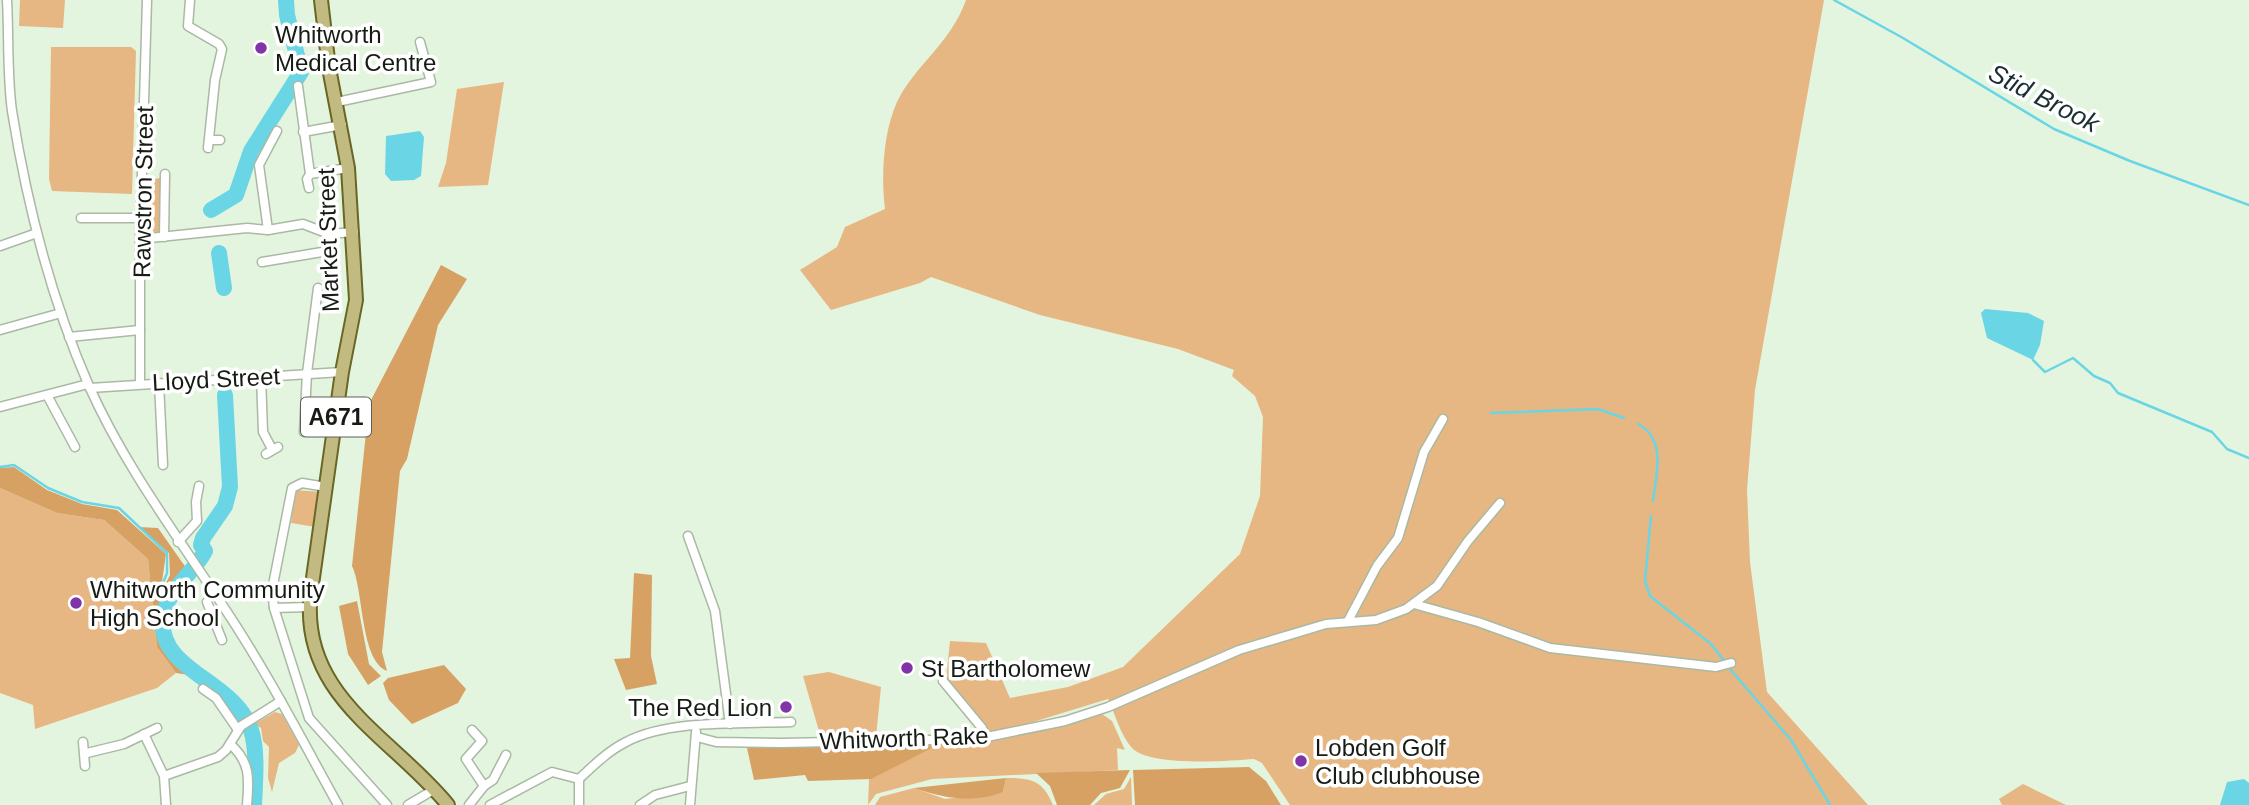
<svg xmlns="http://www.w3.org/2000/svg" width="2249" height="805" viewBox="0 0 2249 805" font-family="Helvetica,sans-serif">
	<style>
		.green { fill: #e6b782 }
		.forest { fill: #d6a163 }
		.water { fill: #6ad5e5 }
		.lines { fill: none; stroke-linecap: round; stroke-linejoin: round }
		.stream { stroke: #6ad5e5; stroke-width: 2.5 }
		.river { stroke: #6ad5e5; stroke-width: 16 }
		.minor-casing { stroke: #a9b9a4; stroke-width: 11 }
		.primary-casing { stroke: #6a6626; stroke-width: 16 }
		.minor { stroke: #fff; stroke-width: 8 }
		.primary { stroke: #c1bb82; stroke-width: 12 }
		.poi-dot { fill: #7f35a7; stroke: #fff; stroke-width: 2.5 }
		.labels { text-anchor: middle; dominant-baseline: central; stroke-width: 7; stroke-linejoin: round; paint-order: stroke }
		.shield { fill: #fff; stroke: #5c605a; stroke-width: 2 }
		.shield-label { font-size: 23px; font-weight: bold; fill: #161c14 }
		.poi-label { font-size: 24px; fill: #161c14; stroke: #fff; text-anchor: start }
		.street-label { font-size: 24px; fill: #161c14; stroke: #fff }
		.water-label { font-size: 26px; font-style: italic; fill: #1b2f32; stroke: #fff }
	</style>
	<rect width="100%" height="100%" fill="#e4f5df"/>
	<g class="green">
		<polygon points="20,0 65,0 63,28 19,26"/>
		<path d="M966 0H1824L1755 390 1747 490 1750 562 1767 692 1868 805H1290L1262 763 1254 759C1228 761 1151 767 1132 748 1121 736 1115 714 1108 699L994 734 984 727 946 680 950 641 986 643 1010 698 1068 687 1123 667 1240 554 1260 496 1263 417 1255 396 1232 376 1234 370 1178 349 1040 315 931 277 920 283 831 310 800 270 837 247 845 227 885 209C881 176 883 133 897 102 914 66 951 43 966 0Z"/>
		<polygon points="51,47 131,47 136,51 132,194 52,191 49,179"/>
		<polygon points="504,82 488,185 438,187 446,163 457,89"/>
		<polygon points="161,178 161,233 145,235 145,180"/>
		<polygon points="0,488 57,513 104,520 148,559 157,647 176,673 157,688 35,729 33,705 0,693"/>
		<polygon points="295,490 321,492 316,527 291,523"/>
		<polygon points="829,672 881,687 876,737 821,738 803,676"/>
		<polygon points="275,712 282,714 299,745 295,753 279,763 272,792 268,778 269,747 263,741 261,728 254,724"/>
		<polygon points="1102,714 1112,721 1125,750 1117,748 1118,770 932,779 876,794 868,805 869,779 944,742 993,740"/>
		<polygon points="1131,777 1132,805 1094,805 1106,794 1124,789"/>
		<path d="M1006 778C1031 778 1043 780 1053 805H875L880 797 914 788 945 799 1003 792Z"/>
		<polygon points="2023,784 2066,805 2002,805 1999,799"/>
	</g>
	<g class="forest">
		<path d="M441 265 467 279 438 325 407 459 400 471 382 652 387 671C360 660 364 591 352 566L369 404Z"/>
		<path d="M14 467 47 490 82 504 117 510 166 554 162 582 167 597C154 630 164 652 189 675L176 673 157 647 148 559 104 520 57 513 0 488V468Z"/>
		<polygon points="139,527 158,528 189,572 168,594 165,585 170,575 169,553"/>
		<polygon points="634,573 652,575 651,656 657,684 626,690 614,659 630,658"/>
		<polygon points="357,601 369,664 381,676 368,685 348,654 339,606"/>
		<polygon points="444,665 466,689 458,703 412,724 389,700 383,683 388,678"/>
		<polygon points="944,742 871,779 808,781 805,775 754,780 747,748"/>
		<polygon points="1249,767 1266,781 1281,805 1135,805 1133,770"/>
		<polygon points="1130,770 1120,788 1101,793 1090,805 1057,805 1050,786 1036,773"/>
		<path d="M1006 778 1003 792C973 804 943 798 914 788Z"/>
	</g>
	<g class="water">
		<polygon points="420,131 424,137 421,176 414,180 391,181 385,174 386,136"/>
		<polygon points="1985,309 2028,313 2044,321 2040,345 2033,360 1987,338 1981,313"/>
		<polygon points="2244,779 2249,783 2249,805 2220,805 2227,782"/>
	</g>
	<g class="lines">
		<g class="stream">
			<polyline points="1834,0 1903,38 2054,129 2130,161 2249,205"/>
			<polyline points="2033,360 2045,372 2073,358 2094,376 2110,383 2118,393 2212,432 2227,449 2249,458"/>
			<polyline points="1491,413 1598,409 1624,418"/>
			<path d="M1638 424C1667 439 1656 476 1653 501"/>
			<polyline points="0,467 14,465 48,488 82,502 119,508 167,553 167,573 163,583 170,598"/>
			<polyline points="1651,516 1645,581 1650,596 1711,644 1725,662"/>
			<polyline points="1730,669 1791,740 1830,805"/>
		</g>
		<g class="river">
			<polyline points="211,210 236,195 251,151 301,72 287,15 286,0"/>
			<polyline points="219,253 224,288"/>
			<path d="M225 395 230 487 225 506 203 538 201 545 205 551C194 573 165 592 163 618 157 671 235 680 251 730 258 751 255 783 254 805"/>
		</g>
		<defs>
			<g id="minor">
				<path d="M7 0C9 36 7 75 12 111 27 205 51 299 89 386 125 467 179 538 227 612 268 674 302 740 338 805"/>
				<polyline points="190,0 188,26 219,44 222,49 215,80 208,148"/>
				<polyline points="298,86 310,174 307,179 309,188"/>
				<polyline points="337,102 431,82 420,42"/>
				<polyline points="303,132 342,125"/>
				<polyline points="209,140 220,140"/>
				<polyline points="310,174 348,168"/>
				<polyline points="81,218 142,218"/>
				<polyline points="268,230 259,165 277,131"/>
				<polyline points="164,237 165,174"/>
				<polyline points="140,239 247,228 268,230 303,224 329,234 354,232"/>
				<polyline points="0,246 37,233"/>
				<polyline points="262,262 328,251 334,235"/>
				<polyline points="0,330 61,313"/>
				<polyline points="69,337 140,330"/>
				<polyline points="261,376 263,432 272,449"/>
				<polyline points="140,383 140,239 147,0"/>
				<polyline points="159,383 163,465"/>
				<polyline points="90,388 342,372"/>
				<polyline points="47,395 75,447"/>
				<polyline points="0,407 88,384"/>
				<polyline points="304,432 307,373 318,288"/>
				<polyline points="266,454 278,447"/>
				<polyline points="326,487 302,483 292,488 272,590 274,608 309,718 387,805"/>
				<polyline points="688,536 715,611 730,724"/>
				<polyline points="178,542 197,521 196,502 199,486"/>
				<polyline points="207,602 222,640"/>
				<polyline points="1414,604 1478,622 1550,648 1716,667 1731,663"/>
				<polyline points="274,608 309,607"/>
				<polyline points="1348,621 1377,566 1398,538 1424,452 1443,419"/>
				<polyline points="943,681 982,728 986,738"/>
				<polyline points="203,689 216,698 238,730"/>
				<polyline points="144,734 164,776 166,805"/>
				<polyline points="697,737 716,742 782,743 977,739 1065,721 1108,707 1239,650 1326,624 1376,620 1406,609 1437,586 1468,541 1500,503"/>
				<polyline points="83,742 85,766"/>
				<path d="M230 744C251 762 249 780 247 805"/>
				<polyline points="87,753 124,744 157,728"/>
				<polyline points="164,776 218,757 226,750 241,726 281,701"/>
				<path d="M579 779C594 765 608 751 626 742 669 719 742 724 791 722"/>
				<polyline points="484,786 493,780 506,755"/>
				<polyline points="408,805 435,789"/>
				<polyline points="469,805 484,786 466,759 482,741 472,730"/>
				<polyline points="490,805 552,772 579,779"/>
				<polyline points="579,805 579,779"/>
				<polyline points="640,805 655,795 690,786"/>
				<polyline points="690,805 696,732"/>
			</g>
			<path id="primary" d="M321 0 329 68 348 168 356 300 342 372 311 592C298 696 393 737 448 805"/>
		</defs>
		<use href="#minor" class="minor-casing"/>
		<use href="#primary" class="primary-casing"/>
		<use href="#minor" class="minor"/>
		<use href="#primary" class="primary"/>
	</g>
	<g class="poi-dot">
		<circle cx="261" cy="48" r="7"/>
		<circle cx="76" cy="603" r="7"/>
		<circle cx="907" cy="668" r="7"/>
		<circle cx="786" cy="707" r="7"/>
		<circle cx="1301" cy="761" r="7"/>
	</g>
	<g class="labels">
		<rect class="shield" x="301" y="397.5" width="70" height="39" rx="5"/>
		<g class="shield-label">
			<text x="336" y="417">A671</text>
		</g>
		<g class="poi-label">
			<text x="275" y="34">Whitworth<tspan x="275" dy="28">Medical Centre</tspan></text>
			<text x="90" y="589">Whitworth Community<tspan x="90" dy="28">High School</tspan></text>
			<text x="921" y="668">St Bartholomew</text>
			<text x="772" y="707" text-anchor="end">The Red Lion</text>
			<text x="1315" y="747">Lobden Golf<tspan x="1315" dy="28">Club clubhouse</tspan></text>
		</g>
		<g class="street-label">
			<text transform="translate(143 192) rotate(-89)">Rawstron Street</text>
			<text transform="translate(328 240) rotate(-92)">Market Street</text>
			<text transform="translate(216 379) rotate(-3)">Lloyd Street</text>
			<text transform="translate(904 738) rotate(-2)">Whitworth Rake</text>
		</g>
		<g class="water-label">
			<text transform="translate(2044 98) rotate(27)">Stid Brook</text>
		</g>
	</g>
</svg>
